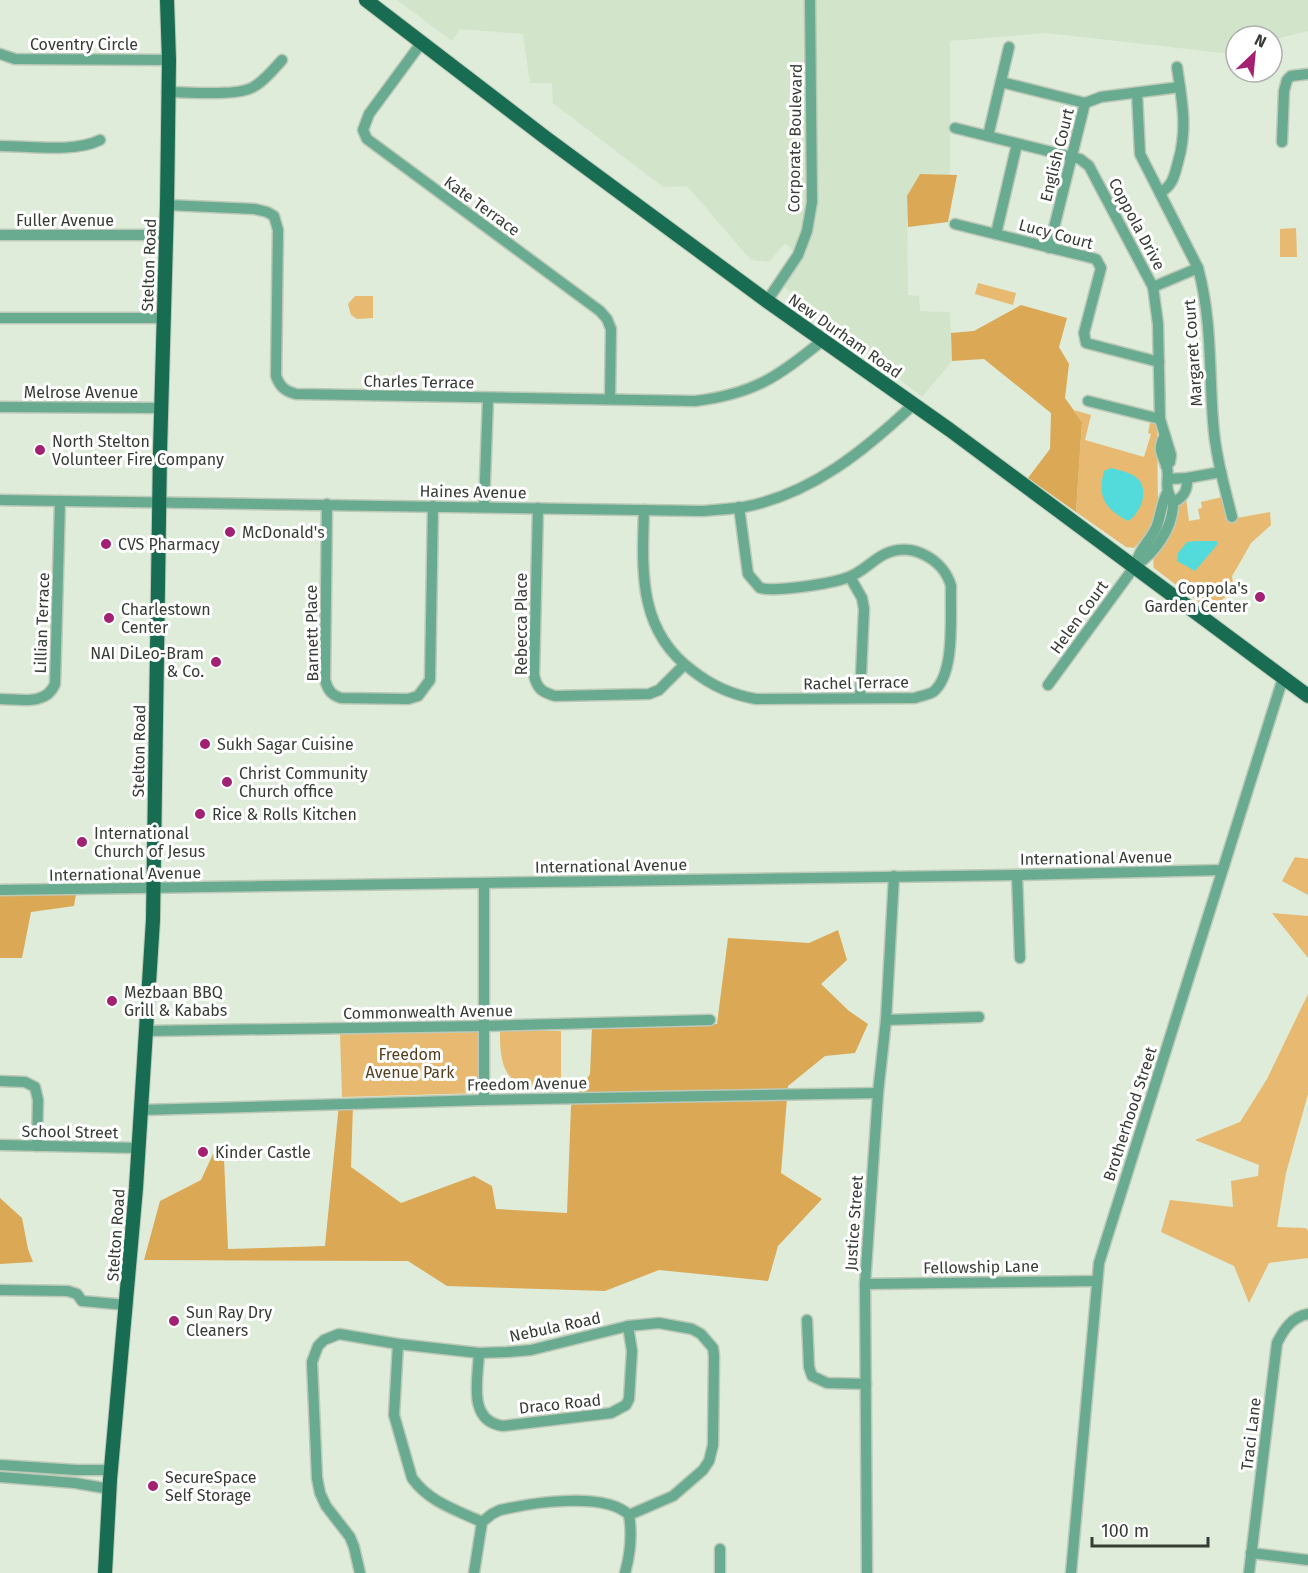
<svg xmlns="http://www.w3.org/2000/svg" width="1308" height="1573" viewBox="0 0 1308 1573" font-family="'Fira Sans',sans-serif">
	<style>
		.built { fill: #d2e4ca }
		.green { fill: #e8b971 }
		.forest { fill: #dba856 }
		.water { fill: #53dbdc }
		.lines { fill: none; stroke-linecap: round; stroke-linejoin: round }
		.minor-casing { stroke: #bdc9b8; stroke-width: 13 }
		.major-casing { stroke: #bdc9b8; stroke-width: 16 }
		.minor { stroke: #69ab90; stroke-width: 10 }
		.major { stroke: #186c51; stroke-width: 14 }
		.poi-dot { fill: #a22172; stroke: #fff; stroke-width: 2 }
		.labels { text-anchor: middle; dominant-baseline: central; stroke-width: 6; stroke-linejoin: round; paint-order: stroke }
		.street-label { font-size: 16px; fill: #373c35; stroke: #fff }
		.poi-label { font-size: 16px; fill: #373c35; stroke: #fff; text-anchor: start }
		.park-label { font-size: 16px; fill: #553f1c; stroke: #fff }
	</style>
	<rect width="100%" height="100%" fill="#deecd9"/>
	<polygon class="built" points="397,0 1308,0 1308,31 1272,40 1272,36 1236,36 1236,50 1223,53 1046,33 950,41 950,175 920,174 907,196 908,295 919,296 920,311 950,312 952,361 922,397 782,285 800,257 785,243 769,262 751,260 687,186 663,187 553,103 552,83 530,83 523,34 460,29 452,41"/>
	<g class="green">
		<polygon points="1296,228 1297,257 1280,257 1280,229"/>
		<polygon points="978,283 1016,293 1013,305 975,294"/>
		<polygon points="355,296 373,296 373,318 357,319 351,315 348,304"/>
		<polygon points="1074,410 1091,415 1085,440 1144,457 1151,434 1148,433 1150,423 1153,422 1157,426 1158,506 1150,530 1134,548 1126,547 1076,512 1082,422"/>
		<path d="M1222 497 1226 520 1270 512 1271 525 1251 543 1238 566 1232 576 1234 590 1209 610 1154 568C1149 551 1174 511 1186 498L1189 521 1200 519 1198 509 1202 508 1201 502Z"/>
		<polygon points="1295,857 1308,859 1308,895 1282,881"/>
		<polygon points="1272,913 1308,916 1308,958"/>
		<polygon points="1308,994 1308,1094 1286,1173 1277,1227 1306,1228 1308,1231 1308,1258 1269,1263 1249,1303 1234,1266 1161,1232 1170,1200 1233,1207 1231,1181 1258,1176 1259,1165 1195,1140 1240,1122 1267,1079"/>
		<polygon points="479,1030 481,1093 342,1097 340,1034"/>
		<path d="M500 1030 561 1031V1090C512 1090 499 1079 500 1030Z"/>
	</g>
	<g class="forest">
		<polygon points="920,174 957,175 948,222 908,227 907,196"/>
		<polygon points="1021,305 1067,318 1059,347 1069,364 1065,398 1082,422 1076,512 1028,478 1050,449 1051,413 984,359 952,361 951,333 974,331"/>
		<polygon points="77,888 74,906 31,912 22,958 0,958 0,894"/>
		<polygon points="838,930 847,960 821,984 849,1011 868,1024 855,1053 825,1056 788,1086 781,1173 822,1199 778,1246 768,1281 659,1270 605,1291 447,1286 408,1261 144,1260 160,1201 201,1180 213,1154 224,1159 228,1249 325,1246 339,1104 353,1104 351,1167 401,1203 474,1176 492,1186 496,1209 567,1213 571,1106 590,1074 592,1027 717,1024 728,938 809,943"/>
		<polygon points="0,1198 22,1218 28,1249 33,1262 0,1264"/>
	</g>
	<g class="water">
		<path d="M1111 468C1119 470 1133 473 1138 479 1150 491 1140 514 1128 521 1105 509 1097 497 1104 471Z"/>
		<polygon points="1195,541 1217,541 1217,545 1195,571 1177,561 1178,553 1187,542"/>
	</g>
	<g class="lines">
		<defs>
			<g id="minor">
				<polyline points="422,42 369,114 363,130 367,139 600,311 607,319 611,329 610,399"/>
				<polyline points="0,54 15,59 169,60"/>
				<polyline points="1001,82 1085,103"/>
				<path d="M167 92C189 92 239 97 255 86 265 80 274 69 282 60"/>
				<path d="M1137 93 1140 154 1198 268C1212 319 1209 369 1213 421 1215 453 1224 485 1232 517"/>
				<polyline points="1085,103 1101,97 1180,87"/>
				<polyline points="955,128 1080,159 1089,166 1153,287 1158,324 1160,419 1171,455 1170,462 1166,466"/>
				<polyline points="988,136 1009,47"/>
				<polyline points="1282,142 1284,91 1287,80 1291,76 1308,74"/>
				<path d="M0 146C29 146 74 153 100 140"/>
				<path d="M1160 193C1173 185 1174 177 1178 162 1188 128 1182 102 1177 67"/>
				<path d="M167 205 255 209 267 212 274 216 278 230 276 376C280 387 285 391 296 394L695 401C754 394 777 377 822 341"/>
				<polyline points="955,224 1096,259 1101,268 1084,333 1086,343 1159,362"/>
				<polyline points="996,234 1017,144"/>
				<polyline points="0,235 166,235"/>
				<polyline points="1049,248 1085,103"/>
				<polyline points="1153,287 1198,268"/>
				<polyline points="767,301 798,255 807,231 812,202 810,0"/>
				<polyline points="0,318 163,318"/>
				<polyline points="1088,401 1160,419"/>
				<polyline points="0,407 161,408"/>
				<polyline points="1168,479 1187,478 1221,472"/>
				<path d="M0 500 703 511C716 510 730 509 744 507 812 494 865 450 914 404"/>
				<path d="M1174 502C1184 497 1188 490 1187 478"/>
				<path d="M327 504 325 680C328 690 331 695 341 698L408 699 418 696 430 680 433 506"/>
				<polyline points="484,507 488,399"/>
				<path d="M538 508 534 675C537 689 542 692 555 696L649 694 659 690 684 665"/>
				<path d="M644 510C642 572 638 631 693 671 712 686 733 695 756 699L915 698C920 696 928 695 933 692 956 674 950 614 951 586 944 560 912 541 885 554 872 560 861 574 846 578 829 584 776 592 760 588L748 574 739 507"/>
				<path d="M1135 566C1154 554 1173 528 1173 504 1173 499 1169 496 1168 491 1166 484 1169 475 1167 468 1163 454 1157 452 1164 437"/>
				<polyline points="850,577 862,598 864,609 860,698"/>
				<path d="M1048 685 1135 566C1140 547 1148 544 1156 528 1161 516 1161 503 1168 491"/>
				<path d="M0 699C20 699 46 706 55 684L60 501"/>
				<polyline points="1017,875 1020,958"/>
				<polyline points="484,884 484,1100"/>
				<polyline points="0,890 1017,875 1222,870"/>
				<polyline points="886,1020 979,1017"/>
				<polyline points="146,1031 484,1026 710,1020"/>
				<polyline points="0,1081 25,1082 35,1087 38,1100 37,1146"/>
				<polyline points="141,1110 484,1100 878,1093"/>
				<polyline points="0,1145 139,1148"/>
				<polyline points="865,1284 1097,1281"/>
				<polyline points="0,1290 68,1291 77,1294 82,1301 127,1305"/>
				<polyline points="807,1320 809,1367 812,1376 827,1383 866,1384"/>
				<path d="M398 1344 394 1415 412 1478C429 1502 456 1510 482 1522"/>
				<path d="M479 1353C478 1379 467 1421 503 1426L611 1413 626 1405 629 1399 632 1351 628 1326"/>
				<polyline points="0,1465 76,1470 111,1470"/>
				<polyline points="0,1477 75,1483 110,1489"/>
				<polyline points="1251,1553 1308,1560"/>
				<polyline points="360,1573 354,1547 350,1537 326,1506 320,1493 317,1478 312,1362 318,1346 324,1340 339,1334 398,1344 479,1353 507,1352 531,1350 628,1326 659,1323 692,1329 701,1334 713,1348 714,1356 713,1445 709,1461 703,1470 673,1496 629,1515"/>
				<path d="M474 1573 482 1522 492 1514 500 1510C531 1503 605 1491 629 1515"/>
				<path d="M625 1573C630 1555 632 1533 629 1515"/>
				<polyline points="720,1573 720,1549"/>
				<polyline points="867,1573 865,1284 878,1093 886,1020 894,876"/>
				<polyline points="1071,1573 1099,1263 1283,678"/>
				<path d="M1249 1573 1277 1343C1284 1329 1292 1317 1308 1314"/>
			</g>
			<g id="major">
				<polyline points="366,0 546,138 767,301 950,430 1308,696"/>
				<polyline points="105,1573 110,1480 136,1188 153,920 160,452 167,205 169,60 167,0"/>
			</g>
		</defs>
		<use href="#minor" class="minor-casing"/>
		<use href="#major" class="major-casing"/>
		<use href="#minor" class="minor"/>
		<use href="#major" class="major"/>
	</g>
	<g class="poi-dot">
		<circle cx="40" cy="450" r="6"/>
		<circle cx="230" cy="532" r="6"/>
		<circle cx="106" cy="544" r="6"/>
		<circle cx="1260" cy="597" r="6"/>
		<circle cx="109" cy="618" r="6"/>
		<circle cx="216" cy="662" r="6"/>
		<circle cx="205" cy="744" r="6"/>
		<circle cx="227" cy="782" r="6"/>
		<circle cx="200" cy="814" r="6"/>
		<circle cx="82" cy="842" r="6"/>
		<circle cx="112" cy="1001" r="6"/>
		<circle cx="203" cy="1152" r="6"/>
		<circle cx="174" cy="1321" r="6"/>
		<circle cx="153" cy="1486" r="6"/>
	</g>
	<g class="labels">
		<g class="street-label">
			<text x="84" y="44">Coventry Circle</text>
			<text transform="translate(795 138) rotate(-89)">Corporate Boulevard</text>
			<text transform="translate(1057 155) rotate(-76)">English Court</text>
			<text transform="translate(482 206) rotate(36)">Kate Terrace</text>
			<text x="65" y="220">Fuller Avenue</text>
			<text transform="translate(1137 224) rotate(62)">Coppola Drive</text>
			<text transform="translate(1056 234) rotate(15)">Lucy Court</text>
			<text transform="translate(149 265) rotate(-88)">Stelton Road</text>
			<text transform="translate(845 336) rotate(35)">New Durham Road</text>
			<text transform="translate(1193 353) rotate(-94)">Margaret Court</text>
			<text transform="translate(419 382) rotate(1)">Charles Terrace</text>
			<text x="81" y="392">Melrose Avenue</text>
			<text transform="translate(473 492) rotate(1)">Haines Avenue</text>
			<text transform="translate(1079 617) rotate(-54)">Helen Court</text>
			<text transform="translate(42 623) rotate(-88)">Lillian Terrace</text>
			<text transform="translate(521 624) rotate(-90)">Rebecca Place</text>
			<text transform="translate(312 633) rotate(-91)">Barnett Place</text>
			<text transform="translate(856 683) rotate(-1)">Rachel Terrace</text>
			<text transform="translate(139 751) rotate(-89)">Stelton Road</text>
			<text transform="translate(1096 858) rotate(-1)">International Avenue</text>
			<text transform="translate(611 866) rotate(-1)">International Avenue</text>
			<text transform="translate(125 874) rotate(-1)">International Avenue</text>
			<text transform="translate(428 1012) rotate(-1)">Commonwealth Avenue</text>
			<text transform="translate(527 1084) rotate(-1)">Freedom Avenue</text>
			<text transform="translate(1130 1114) rotate(-72)">Brotherhood Street</text>
			<text transform="translate(70 1132) rotate(1)">School Street</text>
			<text transform="translate(854 1223) rotate(-86)">Justice Street</text>
			<text transform="translate(116 1235) rotate(-86)">Stelton Road</text>
			<text transform="translate(981 1267) rotate(-1)">Fellowship Lane</text>
			<text transform="translate(555 1327) rotate(-12)">Nebula Road</text>
			<text transform="translate(560 1404) rotate(-6)">Draco Road</text>
			<text transform="translate(1251 1434) rotate(-83)">Traci Lane</text>
		</g>
		<g class="poi-label">
			<text x="52" y="441">North Stelton<tspan x="52" dy="18">Volunteer Fire Company</tspan></text>
			<text x="242" y="532">McDonald's</text>
			<text x="118" y="544">CVS Pharmacy</text>
			<text x="1248" y="588" text-anchor="end">Coppola's<tspan x="1248" dy="18">Garden Center</tspan></text>
			<text x="121" y="609">Charlestown<tspan x="121" dy="18">Center</tspan></text>
			<text x="204" y="653" text-anchor="end">NAI DiLeo-Bram<tspan x="204" dy="18">&amp; Co.</tspan></text>
			<text x="217" y="744">Sukh Sagar Cuisine</text>
			<text x="239" y="773">Christ Community<tspan x="239" dy="18">Church office</tspan></text>
			<text x="212" y="814">Rice &amp; Rolls Kitchen</text>
			<text x="94" y="833">International<tspan x="94" dy="18">Church of Jesus</tspan></text>
			<text x="124" y="992">Mezbaan BBQ<tspan x="124" dy="18">Grill &amp; Kababs</tspan></text>
			<text x="215" y="1152">Kinder Castle</text>
			<text x="186" y="1312">Sun Ray Dry<tspan x="186" dy="18">Cleaners</tspan></text>
			<text x="165" y="1477">SecureSpace<tspan x="165" dy="18">Self Storage</tspan></text>
		</g>
		<g class="park-label">
			<text x="410" y="1054">Freedom<tspan x="410" dy="18">Avenue Park</tspan></text>
		</g>
	</g>
	<g transform="translate(1254 54) rotate(26)"><circle r="28" fill="#ffffff" stroke="#afb1ae" stroke-width="1.5"/>
	<path d="M0-4.5L10 22L0 15L-10 22Z" fill="#a22172"/>
	<text y="-9" font-size="16" font-weight="bold" text-anchor="middle" fill="#373c35">N</text>
	</g>
	<path d="M1092 1537v9h116v-9" fill="none" stroke="#373c35" stroke-width="3"/>
	<text x="1101" y="1537" font-size="18" fill="#373c35" stroke="#ffffff" stroke-width="4.5" paint-order="stroke">100 m</text>
</svg>
